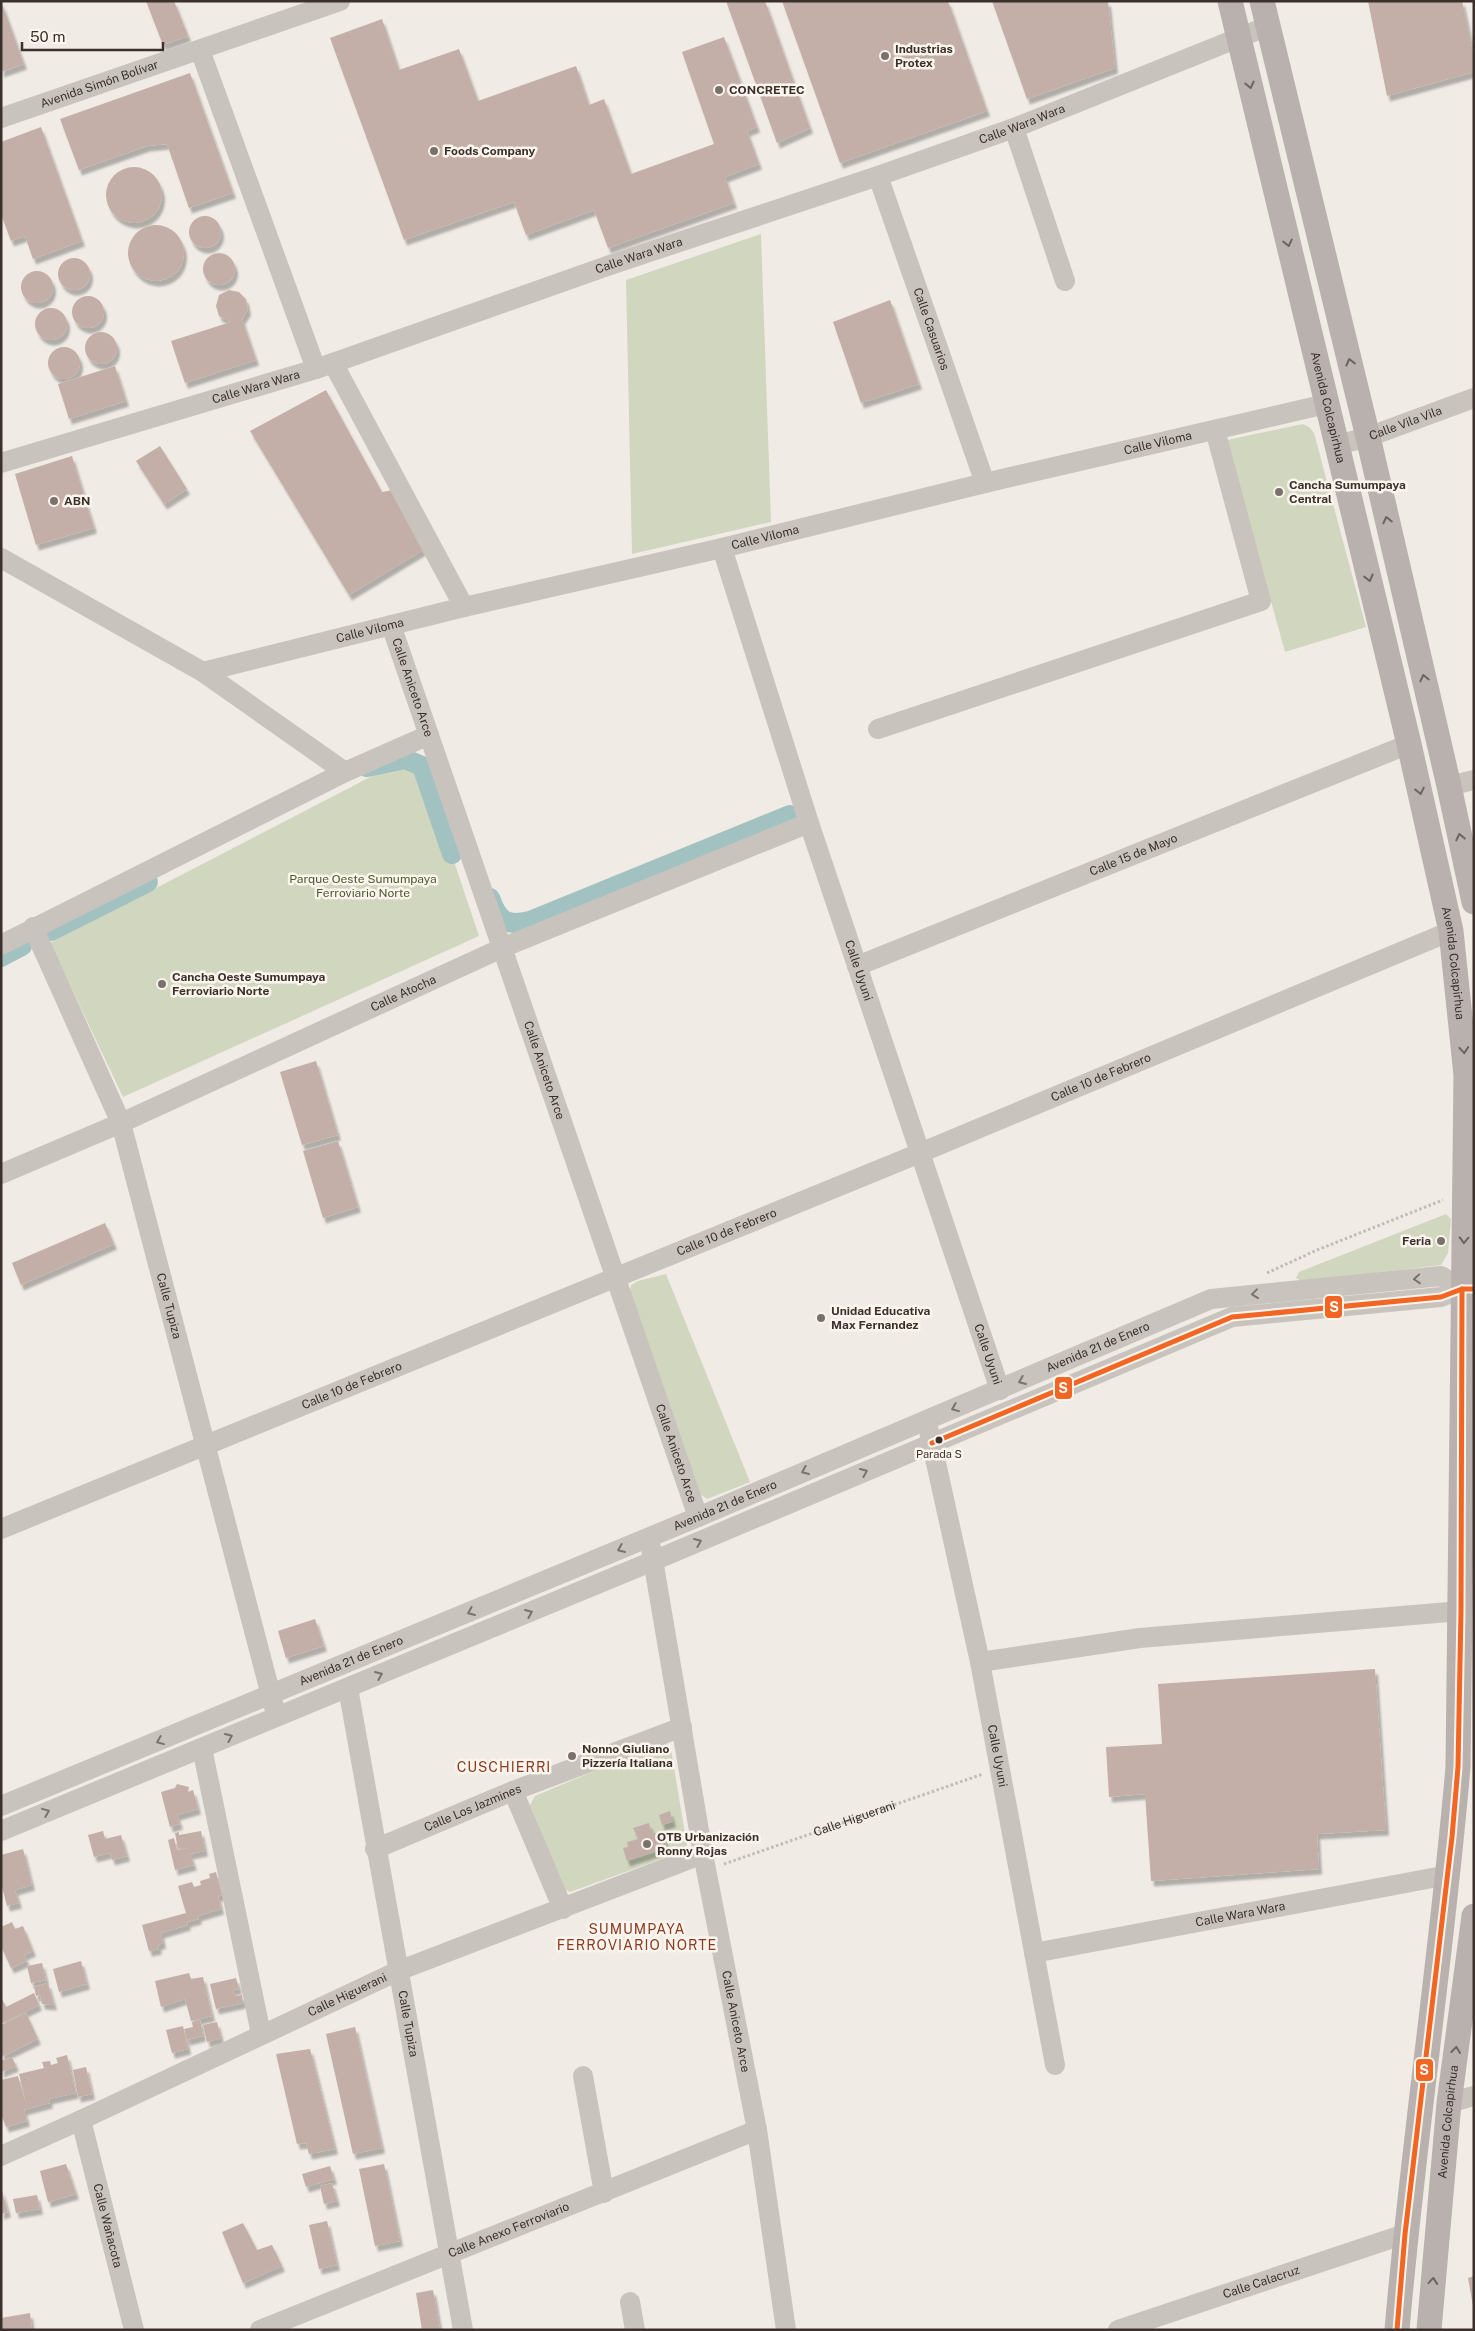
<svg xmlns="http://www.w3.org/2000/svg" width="1475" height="2331" viewBox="0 0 1475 2331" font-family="'Public Sans',sans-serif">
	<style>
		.green { fill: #d1d6bf }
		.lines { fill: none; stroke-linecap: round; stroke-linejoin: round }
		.canal { stroke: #a1c2c1; stroke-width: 20 }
		.building { fill: #c3afa7; filter: url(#shadow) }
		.path { stroke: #c2bbb6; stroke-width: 3; stroke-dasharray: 2.5 2.5; stroke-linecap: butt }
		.minor { stroke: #c9c3be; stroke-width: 20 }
		.major { stroke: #b8b1ad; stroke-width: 25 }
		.bus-1-casing { stroke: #fbf5ee; stroke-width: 9 }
		.bus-1 { stroke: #f26522; stroke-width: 5 }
		.oneway { stroke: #6d645f }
		.oneway2 { stroke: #7b726d }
		.poi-dot { fill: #7a716c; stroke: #fbf5ee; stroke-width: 2 }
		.bus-dot { fill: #3b302b; stroke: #fbf5ee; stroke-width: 2 }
		.labels { text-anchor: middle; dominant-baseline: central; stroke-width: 5; stroke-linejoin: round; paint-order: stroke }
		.bus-label { font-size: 11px; fill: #3b302b; stroke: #fbf5ee }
		.poi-label { font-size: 12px; font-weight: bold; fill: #3b302b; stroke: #fbf5ee; text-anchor: start }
		.street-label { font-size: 12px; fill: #3b302b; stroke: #fbf5ee }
		.park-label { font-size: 12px; fill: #4a5a2e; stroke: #fbf5ee }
		.neighbourhood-label { font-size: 14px; letter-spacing: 1px; fill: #8c3b22; stroke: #fbf5ee }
		.line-badge { stroke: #fbf5ee; stroke-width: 2 }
		.badge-label { font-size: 14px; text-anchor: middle; font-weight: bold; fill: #fff }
	</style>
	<defs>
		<filter id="shadow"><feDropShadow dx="3" dy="5.5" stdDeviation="1" flood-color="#0004"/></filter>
	</defs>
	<rect width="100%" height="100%" fill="#f0ebe5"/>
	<g class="green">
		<polygon points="761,234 771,522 632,554 626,280"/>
		<polygon points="1303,424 1309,427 1314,433 1366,627 1285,652 1227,440"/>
		<polygon points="405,759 422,766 479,936 123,1097 50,943"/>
		<polygon points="1446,1214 1451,1219 1448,1253 1441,1265 1302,1282 1296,1278 1299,1272"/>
		<polygon points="666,1274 750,1482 707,1499 700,1494 630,1292 631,1285 638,1281"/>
		<polygon points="663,1742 667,1743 671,1750 687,1845 681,1852 570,1892 564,1889 530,1805 535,1796"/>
	</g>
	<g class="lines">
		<g class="canal">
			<polyline points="367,767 405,759 422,766 452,854"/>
			<path d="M490 898C498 920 505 927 530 921L790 815"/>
			<polyline points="51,931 148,882"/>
			<polyline points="1,957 22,946"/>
		</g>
	</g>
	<g class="building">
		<polygon points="1,1 24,64 1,72"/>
		<polygon points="146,1 174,1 188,36 163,45"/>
		<polygon points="726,1 765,1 810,128 777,143"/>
		<polygon points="782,1 948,1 987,111 840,163"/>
		<polygon points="992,1 1108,1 1115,68 1027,99"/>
		<polygon points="1368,1 1462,1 1474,57 1474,72 1387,96"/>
		<polygon points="382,19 399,70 459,49 478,101 576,66 589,105 604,99 631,174 714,144 682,52 724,37 757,127 747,131 759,164 725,177 734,203 608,248 594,210 526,235 514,202 404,240 330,38"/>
		<polygon points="190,73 233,193 189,208 167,144 147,146 79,170 60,119"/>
		<polygon points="41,127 82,241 33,259 25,236 11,241 1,214 1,142"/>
		<circle cx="134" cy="195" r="28"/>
		<circle cx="205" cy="232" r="16"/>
		<circle cx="156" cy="253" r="28"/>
		<circle cx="219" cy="269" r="16"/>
		<circle cx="74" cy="274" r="16"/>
		<circle cx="37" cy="287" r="16"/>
		<polygon points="229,290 239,292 246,299 248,310 242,319 256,360 185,383 171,341 231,322 219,316 216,306 219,295"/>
		<circle cx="88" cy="312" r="16"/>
		<polygon points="890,300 919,384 861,403 833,322"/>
		<circle cx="51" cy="324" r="16"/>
		<circle cx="101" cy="348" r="16"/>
		<circle cx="64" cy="363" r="16"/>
		<polygon points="115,366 126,401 69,419 58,384"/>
		<polygon points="326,390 382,492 393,490 423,550 349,595 250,431"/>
		<polygon points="160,446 187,489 164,504 136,461"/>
		<polygon points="72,456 94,528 36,545 15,474"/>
		<polygon points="316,1061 338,1135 302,1145 280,1072"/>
		<polygon points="338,1141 358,1207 323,1218 303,1151"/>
		<polygon points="105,1223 114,1244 21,1285 12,1263"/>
		<polygon points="315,1619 324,1646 286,1658 278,1631"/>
		<polygon points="1375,1669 1386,1830 1317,1834 1319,1869 1151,1881 1145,1794 1109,1797 1106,1747 1162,1744 1158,1684"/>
		<polygon points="177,1784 189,1787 188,1792 193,1790 198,1809 177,1815 180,1824 170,1827 161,1792 175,1788"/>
		<polygon points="670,1811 673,1822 662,1825 659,1815"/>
		<polygon points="649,1823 652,1834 662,1830 667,1848 627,1861 623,1848 628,1847 627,1842 638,1839 633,1828"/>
		<polygon points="103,1831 105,1839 121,1835 127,1856 112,1860 110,1853 94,1857 88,1835"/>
		<polygon points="201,1831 205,1851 190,1854 194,1865 175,1870 168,1840 174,1838 177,1850 189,1848 178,1849 175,1833 179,1832 179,1835"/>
		<polygon points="23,1849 32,1885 15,1890 19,1903 7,1906 1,1883 1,1855"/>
		<polygon points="216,1872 222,1895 218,1896 221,1909 198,1916 199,1919 187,1922 188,1925 161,1933 163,1943 158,1945 159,1949 149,1951 142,1925 186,1913 178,1886 192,1882 194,1887 201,1885 200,1881 210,1878 209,1874"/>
		<polygon points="12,1922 15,1929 23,1926 33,1951 24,1955 27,1961 11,1968 1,1946 1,1927"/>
		<polygon points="81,1961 87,1984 59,1992 53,1969"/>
		<polygon points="42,1963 46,1980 31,1983 27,1966"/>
		<polygon points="189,1973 191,1979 203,1977 212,2016 191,2021 185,1999 161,2007 155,1981"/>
		<polygon points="236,1978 239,1989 233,1990 235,1996 242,1995 243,2003 216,2009 210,1984"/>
		<polygon points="48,1983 54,2005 42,2004 40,1995 36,1996 34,1987"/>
		<polygon points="34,1993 39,2005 1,2024 1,1997 6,2007"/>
		<polygon points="26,2013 38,2039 1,2057 1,2025"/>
		<polygon points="200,2020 203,2036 187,2040 184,2029 193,2027 192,2022"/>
		<polygon points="217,2022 221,2038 207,2042 203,2025"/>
		<polygon points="183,2026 188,2049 172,2053 166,2030"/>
		<polygon points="355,2027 382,2148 353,2154 326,2034"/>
		<polygon points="310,2049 335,2149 309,2154 306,2143 297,2144 276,2054"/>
		<polygon points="67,2055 76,2093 49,2099 50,2103 27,2109 24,2110 27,2121 6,2127 1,2114 1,2080 18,2076 27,2107 19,2074 44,2068 42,2062 50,2061 51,2065 58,2063 56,2058"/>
		<polygon points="12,2057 16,2066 1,2072 1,2061"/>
		<polygon points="86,2067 92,2094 78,2097 73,2070"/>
		<polygon points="66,2164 76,2194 48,2202 40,2171"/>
		<polygon points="384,2164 400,2241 375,2246 359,2169"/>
		<polygon points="330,2166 334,2179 306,2187 302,2174"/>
		<polygon points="332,2183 337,2201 324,2204 320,2186"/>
		<polygon points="1,2188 8,2212 1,2214"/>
		<polygon points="37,2195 40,2209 16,2213 13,2199"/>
		<polygon points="327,2221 337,2265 319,2269 309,2225"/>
		<polygon points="243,2223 257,2250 272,2245 282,2266 243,2283 222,2232"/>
		<polygon points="1474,2276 1474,2306 1473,2306 1468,2278"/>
		<polygon points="433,2290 440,2330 422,2330 416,2293"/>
		<polygon points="30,2313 32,2330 1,2330 1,2318"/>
	</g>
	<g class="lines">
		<g class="path">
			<polyline points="1267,1273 1317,1250 1443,1200"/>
			<path id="s1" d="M724 1864 983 1774"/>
		</g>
		<g class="minor">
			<polyline points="200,50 316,369"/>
			<path id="s2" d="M1 118 340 1"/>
			<polyline points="1014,128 1065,281"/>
			<path id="s3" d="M878 176 985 483"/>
			<polyline points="333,363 464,607"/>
			<path id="s4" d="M1337 445 1368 437 1474 398"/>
			<path id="s5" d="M1 463 316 369 610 265 878 176 1014 128 1268 26"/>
			<path id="s6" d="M722 548 809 823 1000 1390"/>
			<polyline points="1,558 203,672 345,772"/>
			<path id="s7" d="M391 625 698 1517"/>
			<path id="s8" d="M203 672 464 607 722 548 985 483 1326 404"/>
			<polyline points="878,729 1261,601 1215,430"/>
			<polyline points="1449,786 1474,780"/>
			<path id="s9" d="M33 927 121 1123 274 1707"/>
			<polyline points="1,945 345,772 429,735"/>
			<path id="s10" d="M857 966 1409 744"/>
			<path id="s11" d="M1 1174 121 1123 502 948 809 823"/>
			<path id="s12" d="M929 1431 980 1662 1055 2065"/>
			<path id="s13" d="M1 1529 920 1153 1451 931"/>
			<path id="s14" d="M651 1548 703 1854 757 2130 786 2330"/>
			<polyline points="980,1662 1140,1638 1461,1611"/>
			<path id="s15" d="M348 1688 463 2330"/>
			<polyline points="202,1748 261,2034"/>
			<polyline points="513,1791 563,1909"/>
			<path id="s16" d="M1 1806 698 1517 1211 1299 1441 1276 1462 1289"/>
			<polyline points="1,1831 653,1561 1232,1317 1441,1297 1462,1289"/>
			<path id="s17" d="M375 1849 513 1791 682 1727"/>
			<path id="s18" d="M1034 1953 1448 1875"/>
			<polyline points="583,2076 604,2193"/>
			<polyline points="1449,2103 1474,2096"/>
			<path id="s19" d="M81 2120 134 2330"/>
			<path id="s20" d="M1 2156 81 2120 398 1971 703 1854"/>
			<polyline points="630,2302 635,2330"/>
			<path id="s21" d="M260 2330 757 2130"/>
			<path id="s22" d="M1118 2330 1405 2234"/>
		</g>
		<g class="major">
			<path id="s23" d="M1230 1 1409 744 1451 931 1466 1075 1458 1767C1442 1955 1413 2142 1397 2330"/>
			<polyline points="1262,1 1368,437 1449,786 1474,902"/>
			<path id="s24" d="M1429 2330 1449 2103 1474 1916"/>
		</g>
		<defs>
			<g id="bus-1">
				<polyline points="932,1443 1232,1317 1441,1297 1462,1289 1474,1289"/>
				<polyline points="1397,2330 1405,2234 1452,1837 1458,1767 1461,1611 1462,1289"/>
			</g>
		</defs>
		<use href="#bus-1" class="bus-1-casing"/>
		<use href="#bus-1" class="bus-1"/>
	</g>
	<defs><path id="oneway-chevron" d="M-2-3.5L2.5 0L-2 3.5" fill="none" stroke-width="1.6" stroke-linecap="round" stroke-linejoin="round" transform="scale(1.25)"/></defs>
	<g class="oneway">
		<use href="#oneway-chevron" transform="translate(1250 85) rotate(77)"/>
		<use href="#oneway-chevron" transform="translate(1288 243) rotate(77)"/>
		<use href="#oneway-chevron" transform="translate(1350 362) rotate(-104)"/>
		<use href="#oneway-chevron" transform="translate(1387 520) rotate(-103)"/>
		<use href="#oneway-chevron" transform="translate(1369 578) rotate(76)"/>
		<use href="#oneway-chevron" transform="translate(1424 678) rotate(-103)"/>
		<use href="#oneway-chevron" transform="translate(1420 791) rotate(78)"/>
		<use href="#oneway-chevron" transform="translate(1460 837) rotate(-102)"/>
		<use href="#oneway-chevron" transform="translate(1464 1050) rotate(85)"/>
		<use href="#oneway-chevron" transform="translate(1464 1240) rotate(92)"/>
		<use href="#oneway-chevron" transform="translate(1456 2050) rotate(-83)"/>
		<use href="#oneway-chevron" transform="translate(1433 2281) rotate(-85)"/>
	</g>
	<g class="oneway2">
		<use href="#oneway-chevron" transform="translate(1417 1279) rotate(175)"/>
		<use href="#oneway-chevron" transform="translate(1255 1294) rotate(173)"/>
		<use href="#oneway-chevron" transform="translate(1022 1381) rotate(157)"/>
		<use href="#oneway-chevron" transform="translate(955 1408) rotate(158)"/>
		<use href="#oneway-chevron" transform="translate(805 1471) rotate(157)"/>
		<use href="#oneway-chevron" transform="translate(864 1472) rotate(-23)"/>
		<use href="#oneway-chevron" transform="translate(698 1542) rotate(-23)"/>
		<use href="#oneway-chevron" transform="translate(621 1549) rotate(157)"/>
		<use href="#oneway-chevron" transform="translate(471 1612) rotate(157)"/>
		<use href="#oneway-chevron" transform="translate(529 1613) rotate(-23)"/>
		<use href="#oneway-chevron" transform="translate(379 1675) rotate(-23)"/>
		<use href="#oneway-chevron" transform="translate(229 1737) rotate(-23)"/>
		<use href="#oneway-chevron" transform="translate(160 1741) rotate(158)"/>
		<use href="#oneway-chevron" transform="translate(46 1812) rotate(-22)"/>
	</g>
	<g class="poi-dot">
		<circle cx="885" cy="56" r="5"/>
		<circle cx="719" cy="90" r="5"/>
		<circle cx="434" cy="151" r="5"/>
		<circle cx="1279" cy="492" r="5"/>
		<circle cx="54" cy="501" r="5"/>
		<circle cx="162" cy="984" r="5"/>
		<circle cx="1441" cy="1241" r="5"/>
		<circle cx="821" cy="1318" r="5"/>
		<circle cx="572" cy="1756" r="5"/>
		<circle cx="647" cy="1844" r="5"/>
	</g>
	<circle class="bus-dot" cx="939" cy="1440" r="4.5"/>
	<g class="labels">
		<g class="bus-label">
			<text x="939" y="1454">Parada S</text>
		</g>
		<g class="poi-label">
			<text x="895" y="49">Industrias<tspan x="895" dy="14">Protex</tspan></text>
			<text x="729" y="90">CONCRETEC</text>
			<text x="444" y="151">Foods Company</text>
			<text x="1289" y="485">Cancha Sumumpaya<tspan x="1289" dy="14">Central</tspan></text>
			<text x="64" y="501">ABN</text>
			<text x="172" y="977">Cancha Oeste Sumumpaya<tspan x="172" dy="14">Ferroviario Norte</tspan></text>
			<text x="1431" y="1241" text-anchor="end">Feria</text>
			<text x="831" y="1311">Unidad Educativa<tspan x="831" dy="14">Max Fernandez</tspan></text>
			<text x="582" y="1749">Nonno Giuliano<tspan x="582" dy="14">Pizzería Italiana</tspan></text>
			<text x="657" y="1837">OTB Urbanización<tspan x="657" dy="14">Ronny Rojas</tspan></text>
		</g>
		<g class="street-label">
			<text stroke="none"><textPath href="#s2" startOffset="104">Avenida Simón Bolívar</textPath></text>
			<text stroke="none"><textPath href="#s5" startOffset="1076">Calle Wara Wara</textPath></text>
			<text stroke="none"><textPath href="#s5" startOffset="671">Calle Wara Wara</textPath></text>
			<text stroke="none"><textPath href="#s3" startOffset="162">Calle Casuarios</textPath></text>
			<text stroke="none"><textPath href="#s5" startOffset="266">Calle Wara Wara</textPath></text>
			<text stroke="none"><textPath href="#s23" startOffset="418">Avenida Colcapirhua</textPath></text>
			<text stroke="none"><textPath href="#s4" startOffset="72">Calle Vila Vila</textPath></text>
			<text stroke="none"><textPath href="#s8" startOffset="982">Calle Viloma</textPath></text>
			<text stroke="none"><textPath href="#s8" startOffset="578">Calle Viloma</textPath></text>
			<text stroke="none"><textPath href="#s8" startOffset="172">Calle Viloma</textPath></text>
			<text stroke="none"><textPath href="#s7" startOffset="66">Calle Aniceto Arce</textPath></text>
			<text stroke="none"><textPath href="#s10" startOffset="298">Calle 15 de Mayo</textPath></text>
			<text stroke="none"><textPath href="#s23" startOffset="988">Avenida Colcapirhua</textPath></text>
			<text stroke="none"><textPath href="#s6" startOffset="444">Calle Uyuni</textPath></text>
			<text stroke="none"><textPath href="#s11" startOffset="441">Calle Atocha</textPath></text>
			<text stroke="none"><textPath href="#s7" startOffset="471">Calle Aniceto Arce</textPath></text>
			<text stroke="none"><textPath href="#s13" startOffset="1189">Calle 10 de Febrero</textPath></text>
			<text stroke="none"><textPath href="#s13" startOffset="784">Calle 10 de Febrero</textPath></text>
			<text stroke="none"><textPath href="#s9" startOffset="404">Calle Tupiza</textPath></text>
			<text stroke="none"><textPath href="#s16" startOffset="1189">Avenida 21 de Enero</textPath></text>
			<text stroke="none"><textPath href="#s6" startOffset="849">Calle Uyuni</textPath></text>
			<text stroke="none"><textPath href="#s13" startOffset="379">Calle 10 de Febrero</textPath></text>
			<text stroke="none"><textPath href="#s7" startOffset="876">Calle Aniceto Arce</textPath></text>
			<text stroke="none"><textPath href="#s16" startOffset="784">Avenida 21 de Enero</textPath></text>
			<text stroke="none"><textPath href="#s16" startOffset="379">Avenida 21 de Enero</textPath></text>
			<text stroke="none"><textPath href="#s12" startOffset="332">Calle Uyuni</textPath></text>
			<text stroke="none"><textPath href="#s17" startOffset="106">Calle Los Jazmines</textPath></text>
			<text stroke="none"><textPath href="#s1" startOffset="138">Calle Higuerani</textPath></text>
			<text stroke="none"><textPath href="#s18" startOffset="210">Calle Wara Wara</textPath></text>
			<text stroke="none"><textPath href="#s20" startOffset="382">Calle Higuerani</textPath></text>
			<text stroke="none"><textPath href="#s14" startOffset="481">Calle Aniceto Arce</textPath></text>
			<text stroke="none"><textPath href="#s15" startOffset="341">Calle Tupiza</textPath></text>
			<text stroke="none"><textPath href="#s24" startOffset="209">Avenida Colcapirhua</textPath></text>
			<text stroke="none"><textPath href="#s19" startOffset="109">Calle Wañacota</textPath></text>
			<text stroke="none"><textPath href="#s21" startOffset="268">Calle Anexo Ferroviario</textPath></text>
			<text stroke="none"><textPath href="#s22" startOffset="151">Calle Calacruz</textPath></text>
		</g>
		<g class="park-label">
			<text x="363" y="879">Parque Oeste Sumumpaya<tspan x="363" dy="14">Ferroviario Norte</tspan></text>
		</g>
		<g class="neighbourhood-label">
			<text x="504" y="1767">CUSCHIERRI</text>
			<text x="637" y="1929">SUMUMPAYA<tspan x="637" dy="16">FERROVIARIO NORTE</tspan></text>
		</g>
	</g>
	<g class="line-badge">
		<rect x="1324" y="1295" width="19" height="24" rx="5" fill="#f26522"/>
		<rect x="1054" y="1376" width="19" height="24" rx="5" fill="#f26522"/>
		<rect x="1415" y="2058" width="19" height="24" rx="5" fill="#f26522"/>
	</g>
	<g class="badge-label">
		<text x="1334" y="1312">S</text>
		<text x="1063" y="1393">S</text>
		<text x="1424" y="2075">S</text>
	</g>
	<rect width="1475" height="2331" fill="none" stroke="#3b302b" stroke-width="5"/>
	<path d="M22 42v8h141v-8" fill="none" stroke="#3b302b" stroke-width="2.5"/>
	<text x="30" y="42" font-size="15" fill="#3b302b" stroke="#fbf5ee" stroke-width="4" paint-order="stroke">50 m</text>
</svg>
